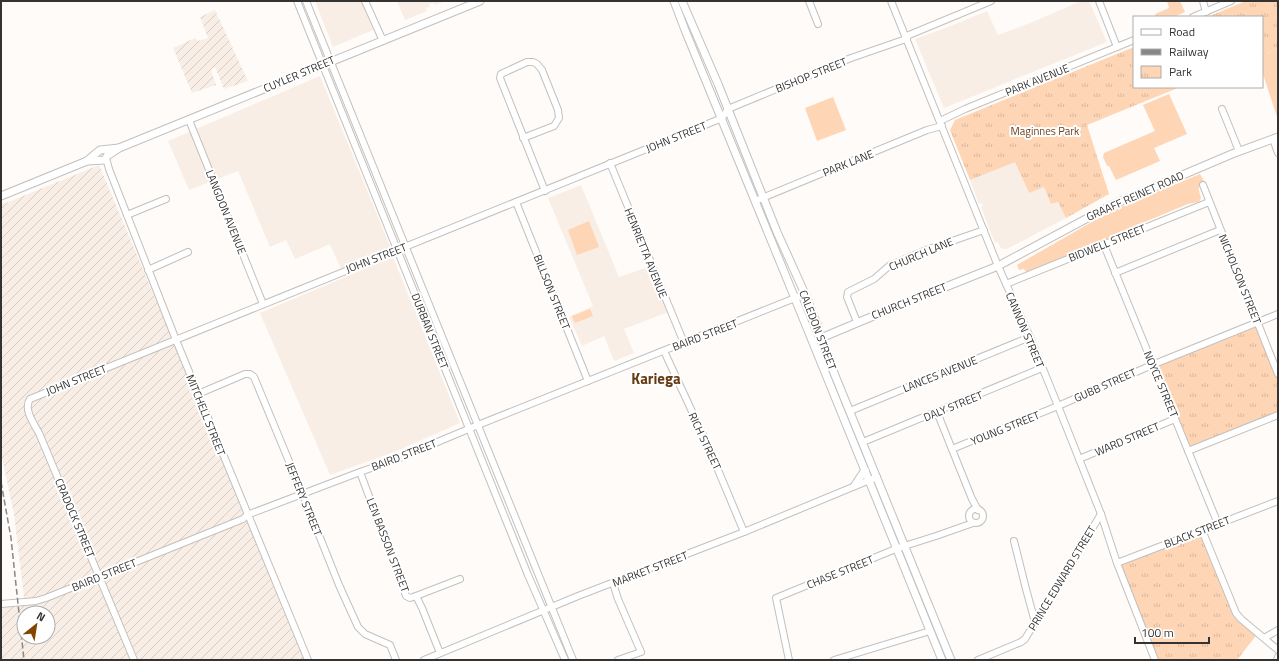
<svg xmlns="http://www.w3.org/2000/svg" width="1279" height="661" viewBox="0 0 1279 661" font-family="'Titillium Web',sans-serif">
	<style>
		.built { fill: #f8eee6 }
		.industrial { fill: url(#industrial-furrows); fill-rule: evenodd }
		.green { fill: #fed5b5 }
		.park { fill: url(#park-tufts) }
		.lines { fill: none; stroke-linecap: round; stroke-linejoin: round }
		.minor-casing { stroke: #c3c0bd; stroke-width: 8 }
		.major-casing { stroke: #c3c0bd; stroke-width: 9 }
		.minor { stroke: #fff; stroke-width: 6 }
		.major { stroke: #fff; stroke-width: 7 }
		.rail { stroke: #898685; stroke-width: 1.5; stroke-dasharray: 6 3; stroke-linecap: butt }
		.labels { text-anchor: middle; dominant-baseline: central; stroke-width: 4; stroke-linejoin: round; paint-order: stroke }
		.street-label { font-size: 11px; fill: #353332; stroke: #fff }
		.park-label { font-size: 11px; fill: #6e421c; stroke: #fff }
		.district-label { font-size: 15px; font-weight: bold; fill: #653a12; stroke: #fff }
	</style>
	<defs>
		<pattern id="industrial-furrows" width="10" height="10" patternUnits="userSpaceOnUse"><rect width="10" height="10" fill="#f8eee6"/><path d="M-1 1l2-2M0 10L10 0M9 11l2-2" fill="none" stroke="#d5cdc6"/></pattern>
		<pattern id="park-tufts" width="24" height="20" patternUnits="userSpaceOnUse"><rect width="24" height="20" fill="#fed5b5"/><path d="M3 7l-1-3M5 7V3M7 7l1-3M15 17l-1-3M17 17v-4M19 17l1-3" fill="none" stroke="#dab79c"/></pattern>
	</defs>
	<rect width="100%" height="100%" fill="#fefbf8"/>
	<g class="built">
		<polygon points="315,1 361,1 373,30 333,47"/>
		<polygon points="397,1 445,1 435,5 434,3 429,4 430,7 426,8 427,11 405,20"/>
		<polygon points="1081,1 1089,1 1107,42 944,108 915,39 943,29 987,11 998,35 1035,21"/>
		<polygon points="320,76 392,251 342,271 330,244 295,259 286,240 270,247 238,171 189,190 168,141"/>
		<polygon points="1015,161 1029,193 1044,187 1051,204 1058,202 1066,218 1007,249 1003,249 1000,247 998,242 995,243 981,207 983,206 982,203 979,204 970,180"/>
		<polygon points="581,185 619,277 651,266 671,311 624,329 634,353 614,361 604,336 582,346 569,317 593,306 548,198"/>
		<polygon points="393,257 460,423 394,452 330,475 260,313"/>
	</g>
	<g class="industrial">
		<polygon points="215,10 248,81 224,89 215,67 211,70 216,85 192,93 173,48 195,38 198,41 208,38 200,17"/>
		<path d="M99 165 308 660H1V606H25L14 514 1 453V205ZM24 613H48V637H24Z"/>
	</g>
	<g class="green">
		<polygon points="1167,1 1180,1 1185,12 1174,17 1156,17 1155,14 1169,8"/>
		<polygon points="1278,48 1278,120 1262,71 1262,55"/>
		<polygon points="1169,94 1187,134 1154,148 1160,161 1116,180 1109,166 1107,166 1103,157 1104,153 1155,131 1143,105"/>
		<polygon points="833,97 846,130 817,141 805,108"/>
		<path d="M1200 174 1206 185 1202 184C1196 187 1200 193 1201 198L1199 202 1188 204 1137 225 1135 228 1031 271 1026 272 1024 269 1019 270 1017 265 1090 223 1121 207Z"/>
		<polygon points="589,221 599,247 577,255 568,230"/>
		<polygon points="590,309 593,316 575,323 572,316"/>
	</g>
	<g class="park">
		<polygon points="1246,1 1278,1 1278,48 1262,55 1262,17 1207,17"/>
		<polygon points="1134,47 1134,87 1180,87 1087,125 1109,194 1066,218 1058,202 1051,204 1044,187 1029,193 1015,162 970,180 950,130 955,120"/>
		<polygon points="1258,322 1278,374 1278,415 1188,451 1152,365"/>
		<polygon points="1202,530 1235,611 1258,633 1237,660 1155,660 1117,563"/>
	</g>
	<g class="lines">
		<defs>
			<g id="minor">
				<polyline points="297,1 528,575 565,660"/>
				<polyline points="306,1 573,660"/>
				<polyline points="365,1 383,41"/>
				<polyline points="809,1 818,24"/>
				<polyline points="891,1 998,266 1030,337 1058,406 1101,514 1117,563 1155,660"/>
				<polyline points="1099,1 1117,47"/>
				<polyline points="1203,1 1206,12"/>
				<polyline points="1193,17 1231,1"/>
				<polyline points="1222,109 1239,151"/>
				<polyline points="189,120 263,304"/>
				<polyline points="940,121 965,109 1134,40"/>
				<polyline points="523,138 554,126 559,118 558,110 542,70 537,64 533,62 527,62 501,74 500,78 545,191"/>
				<polyline points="1273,139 1278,153"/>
				<polyline points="106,158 109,169 176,340 308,660"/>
				<polyline points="610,163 684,343"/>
				<polyline points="1203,185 1278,374"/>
				<polyline points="755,201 927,130 942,126"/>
				<polyline points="516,202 588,381"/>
				<polyline points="127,215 166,199"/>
				<polyline points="1104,245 1218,524"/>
				<polyline points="148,270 188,252"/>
				<polyline points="1115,273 1220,230"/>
				<polyline points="1006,284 1209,202"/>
				<polyline points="857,322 847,297 848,292 874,279 889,266 926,250 984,230"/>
				<polyline points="664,351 708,446 744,532"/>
				<polyline points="198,394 245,374 250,374 254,377 303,495 339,585 358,627 365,634 390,645 396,660"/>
				<polyline points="850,411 1030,337"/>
				<polyline points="937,412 972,499 978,510"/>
				<polyline points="863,442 1042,368"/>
				<polyline points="952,449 1058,406 1152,365 1278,314"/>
				<polyline points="1188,451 1278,415"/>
				<polyline points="1079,459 1175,419"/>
				<polyline points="360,472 405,593 406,596 410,598 416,596 422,608 440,653"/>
				<circle cx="976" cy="516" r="7"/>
				<polyline points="1202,530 1236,613 1241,619 1278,650"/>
				<polyline points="1014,541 1026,589 1035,622"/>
				<polyline points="1117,563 1278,501"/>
				<polyline points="613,583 618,599 641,652 618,660"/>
				<polyline points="416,596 460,579"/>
				<polyline points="1,604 36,601 46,598 243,519 247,515 360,472 397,459 478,425 805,294"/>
				<polyline points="1264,638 1278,630"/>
				<path d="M134 660 39 433C34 424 23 409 30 399L681 135 722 118 728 109 851 58 906 39 909 35 991 1"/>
				<polyline points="424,660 578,596 744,532 877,477"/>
				<polyline points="789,660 776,598 898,548 936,536 973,523"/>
				<polyline points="834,660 930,631"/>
				<polyline points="978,660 1021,642 1025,639 1101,514"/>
				<polyline points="1277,660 1278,657"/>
			</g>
			<g id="major">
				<path d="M674 1 685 30C771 240 857 449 942 660"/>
				<polyline points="682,1 718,84 777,232 805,294 817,324 823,346 951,660"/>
				<polyline points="87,161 105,160 107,156 119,148 480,1"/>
				<polyline points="1,196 87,161 100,150 119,148"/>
				<polyline points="819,340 821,338 883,312 998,266 1112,205 1232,154 1278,137"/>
				<polyline points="855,485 865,470"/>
			</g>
		</defs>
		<use href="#minor" class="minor-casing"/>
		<use href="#major" class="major-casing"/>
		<use href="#minor" class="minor"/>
		<use href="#major" class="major"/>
		<polyline class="rail" points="1,482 11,538 24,660"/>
	</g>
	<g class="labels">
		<g class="street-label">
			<text transform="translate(299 74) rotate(-23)">CUYLER STREET</text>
			<text transform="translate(811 75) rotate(-22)">BISHOP STREET</text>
			<text transform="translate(1037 80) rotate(-22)">PARK AVENUE</text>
			<text transform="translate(676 137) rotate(-22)">JOHN STREET</text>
			<text transform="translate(848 163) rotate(-22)">PARK LANE</text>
			<text transform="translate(1135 196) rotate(-24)">GRAAFF REINET ROAD</text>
			<text transform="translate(226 212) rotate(68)">LANGDON AVENUE</text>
			<text transform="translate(1107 243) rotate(-22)">BIDWELL STREET</text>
			<text transform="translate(646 253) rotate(68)">HENRIETTA AVENUE</text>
			<text transform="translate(921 254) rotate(-23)">CHURCH LANE</text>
			<text transform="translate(376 258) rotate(-21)">JOHN STREET</text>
			<text transform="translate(1240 279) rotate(68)">NICHOLSON STREET</text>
			<text transform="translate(552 292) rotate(68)">BILLSON STREET</text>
			<text transform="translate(909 301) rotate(-22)">CHURCH STREET</text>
			<text transform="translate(818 330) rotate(69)">CALEDON STREET</text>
			<text transform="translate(1025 330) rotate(67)">CANNON STREET</text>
			<text transform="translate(430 331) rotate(68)">DURBAN STREET</text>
			<text transform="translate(705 335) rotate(-21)">BAIRD STREET</text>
			<text transform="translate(940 374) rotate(-22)">LANCES AVENUE</text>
			<text transform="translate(76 380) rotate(-22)">JOHN STREET</text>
			<text transform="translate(1161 384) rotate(67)">NOYCE STREET</text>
			<text transform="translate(1105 385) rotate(-24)">GUBB STREET</text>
			<text transform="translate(953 406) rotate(-22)">DALY STREET</text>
			<text transform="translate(206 415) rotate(68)">MITCHELL STREET</text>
			<text transform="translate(1005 428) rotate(-22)">YOUNG STREET</text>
			<text transform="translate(1127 439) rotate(-23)">WARD STREET</text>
			<text transform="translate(705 441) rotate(65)">RICH STREET</text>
			<text transform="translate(404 455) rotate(-21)">BAIRD STREET</text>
			<text transform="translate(304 499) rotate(68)">JEFFERY STREET</text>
			<text transform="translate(75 518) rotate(67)">CRADOCK STREET</text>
			<text transform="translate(1197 532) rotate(-21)">BLACK STREET</text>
			<text transform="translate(388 545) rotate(69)">LEN BASSON STREET</text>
			<text transform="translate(650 569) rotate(-21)">MARKET STREET</text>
			<text transform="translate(840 572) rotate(-22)">CHASE STREET</text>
			<text transform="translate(104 575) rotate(-22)">BAIRD STREET</text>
			<text transform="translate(1062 578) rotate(-59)">PRINCE EDWARD STREET</text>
		</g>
		<g class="park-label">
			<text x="1045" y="131">Maginnes Park</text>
		</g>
		<g class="district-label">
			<text x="656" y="378">Kariega</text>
		</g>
	</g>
	<rect width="1279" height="661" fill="none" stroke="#353332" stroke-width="4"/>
	<rect x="1133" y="16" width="130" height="72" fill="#ffffff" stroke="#aeadad"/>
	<rect x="1141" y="29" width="20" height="6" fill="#ffffff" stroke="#aeadad"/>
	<text x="1169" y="36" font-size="12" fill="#353332">Road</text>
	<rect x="1141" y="49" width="20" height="6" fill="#898685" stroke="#aeadad"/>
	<text x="1169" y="56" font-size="12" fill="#353332">Railway</text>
	<rect x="1141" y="66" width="20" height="12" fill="url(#park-tufts)" stroke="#aeadad"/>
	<text x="1169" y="76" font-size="12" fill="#353332">Park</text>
	<g transform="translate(36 625) rotate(30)"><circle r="19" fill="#ffffff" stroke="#aeadad"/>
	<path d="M0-3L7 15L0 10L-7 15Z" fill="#824601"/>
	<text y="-6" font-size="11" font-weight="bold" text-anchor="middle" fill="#353332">N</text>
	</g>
	<path d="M1135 637v6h74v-6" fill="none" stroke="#353332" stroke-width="2"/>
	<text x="1141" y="637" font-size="12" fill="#353332" stroke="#ffffff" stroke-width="3" paint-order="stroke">100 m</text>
</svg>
